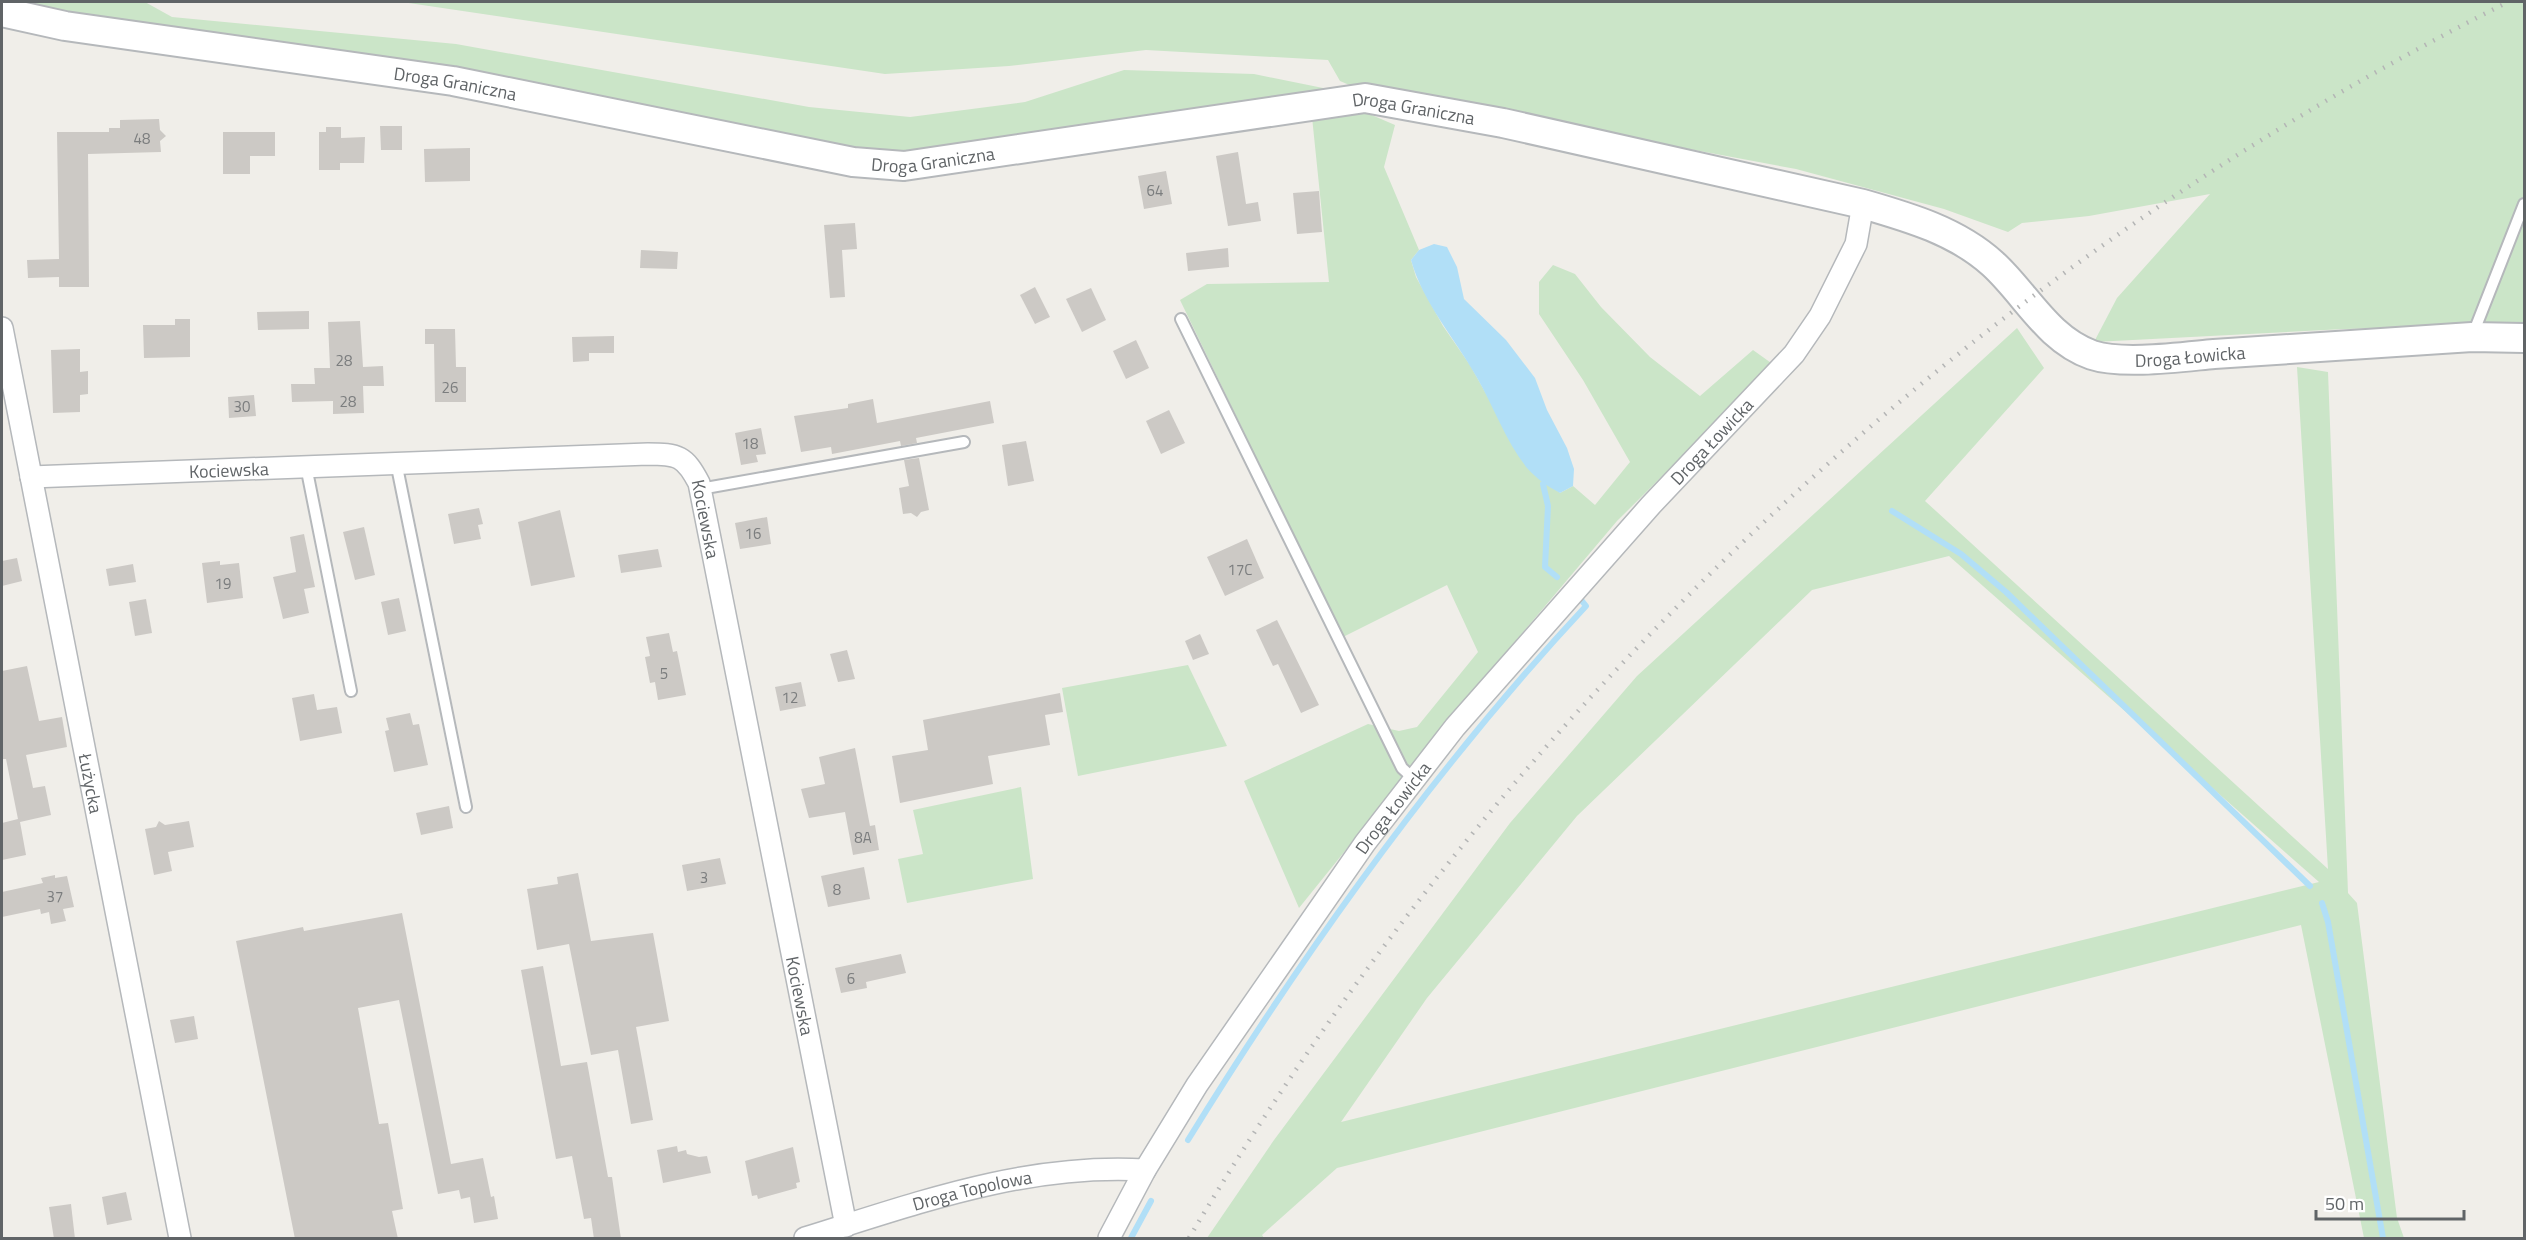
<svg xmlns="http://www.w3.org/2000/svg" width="2526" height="1240" viewBox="0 0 2526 1240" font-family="'Titillium Web',sans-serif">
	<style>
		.green { fill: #cbe5c8; fill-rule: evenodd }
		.water { fill: #b1dff7 }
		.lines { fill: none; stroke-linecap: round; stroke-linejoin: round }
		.stream { stroke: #b1dff7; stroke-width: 6 }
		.building { fill: #ccc9c5 }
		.lane-casing { stroke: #b5b8bb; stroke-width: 14 }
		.street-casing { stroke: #b5b8bb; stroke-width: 24 }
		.secondary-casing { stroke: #b5b8bb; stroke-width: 32 }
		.lane { stroke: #fff; stroke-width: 10 }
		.street { stroke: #fff; stroke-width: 21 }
		.secondary { stroke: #fff; stroke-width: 28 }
		.rail { stroke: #b4b5b5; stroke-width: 4.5; stroke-dasharray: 1.5 8; stroke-linecap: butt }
		.labels { text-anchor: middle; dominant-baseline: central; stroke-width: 6; stroke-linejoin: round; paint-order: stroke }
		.number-label { font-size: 15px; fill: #7b7d7e }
		.street-label { font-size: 18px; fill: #606467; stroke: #fff }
	</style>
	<rect width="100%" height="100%" fill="#f0eee9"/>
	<g class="green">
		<polygon points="2,2 145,2 172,17 456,44 809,107 910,117 1025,102 1124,70 1254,74 1328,89 905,153 851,147 451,69 63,17"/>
		<polygon points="402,2 2524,2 2524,329 2497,326 2344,329 2094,342 2117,298 2210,194 2089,216 2022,223 2008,232 1944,209 1796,169 1625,137 1396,105 1340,81 1328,60 1146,50 1009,66 885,74"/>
		<polygon points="1360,110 1395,125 1384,167 1419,250 1411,260 1416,277 1443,326 1470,365 1527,467 1560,493 1573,486 1595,505 1630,462 1583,380 1539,314 1539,282 1553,265 1575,274 1601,307 1650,357 1700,396 1753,350 1774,365 1617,521 1486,676 1299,908 1244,781 1368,724 1399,731 1417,727 1478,652 1447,585 1343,637 1180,300 1207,284 1329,282 1312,117"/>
		<path d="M2017 328 2044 368 1925 501 2328 869 2297 367 2328 372 2348 893 2357 903 2397 1218 2404 1238H2364L2301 925 1337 1168 1262 1235 1264 1238H1207L1274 1140 1510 823 1637 676ZM1949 556 2319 882 1341 1122 1427 998 1577 816 1812 590Z"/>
		<polygon points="1188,665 1227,746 1078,776 1062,688"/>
		<polygon points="1021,787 1033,879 907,903 898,859 923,854 913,810"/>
	</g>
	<path class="water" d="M1434 244 1447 247 1457 267 1464 299 1506 340 1535 378 1547 410 1567 448 1574 469 1573 486 1560 493C1547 486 1537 479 1527 468 1506 442 1493 405 1476 376 1454 337 1423 303 1411 260L1419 250Z"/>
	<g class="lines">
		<g class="stream">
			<polyline points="1543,484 1548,506 1545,567 1557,577"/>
			<polyline points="1892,511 1961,554 2006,592 2310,886"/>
			<polyline points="2322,903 2328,922 2383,1238"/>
			<path d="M1188 1140C1305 950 1434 769 1586 606L1578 596"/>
			<polyline points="1131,1238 1151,1201"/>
		</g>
	</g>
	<g class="building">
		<polygon points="159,119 160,130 166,136 160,141 161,152 88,154 89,287 59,287 59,277 28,278 27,260 59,259 57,132 109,132 109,128 120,128 120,120"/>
		<polygon points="380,126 402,126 402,150 381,150"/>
		<polygon points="326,127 341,127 341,138 365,137 364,163 340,163 340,170 319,170 319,132 326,132"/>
		<polygon points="223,132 275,132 275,156 250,156 250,174 223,174"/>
		<polygon points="470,148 470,181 425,182 424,149"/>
		<polygon points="1238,152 1246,204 1258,202 1261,221 1228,226 1216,156"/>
		<polygon points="1166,171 1172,204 1144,209 1138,176"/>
		<polygon points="1319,191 1322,232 1297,234 1293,193"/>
		<polygon points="855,223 857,249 842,250 845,297 830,298 824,225"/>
		<polygon points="1228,248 1229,267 1188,271 1186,253"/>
		<polygon points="641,250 678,252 677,269 640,268"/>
		<polygon points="1035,287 1050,317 1035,324 1020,295"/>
		<polygon points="1091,288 1106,320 1082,332 1066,299"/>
		<polygon points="309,311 309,329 258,330 257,312"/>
		<polygon points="175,319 190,319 190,357 144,358 143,325 175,325"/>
		<polygon points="360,321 363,367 383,366 384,386 363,386 364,413 333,414 333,401 292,402 291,384 315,384 314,368 330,368 328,322"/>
		<polygon points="425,329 455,329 456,367 466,367 466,402 435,402 434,344 425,344"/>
		<polygon points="614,336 614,353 589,353 589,361 573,362 572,337"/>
		<polygon points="1136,340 1149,368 1126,379 1113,351"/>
		<polygon points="80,349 80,372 88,371 88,394 80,395 80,412 53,413 51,350"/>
		<polygon points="254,395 256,416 229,418 228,397"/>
		<polygon points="873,399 877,423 990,401 994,423 916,438 917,443 901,446 900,441 832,454 831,447 801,452 794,416 848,408 848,404"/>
		<polygon points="1169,410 1185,443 1161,454 1146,421"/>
		<polygon points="761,428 766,454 756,455 758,462 741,465 735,433"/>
		<polygon points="1026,441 1034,481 1008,486 1002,445"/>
		<polygon points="919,458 929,510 921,512 917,517 911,513 903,514 899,488 909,486 904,460"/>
		<polygon points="479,508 483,524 478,525 481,539 454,544 448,514"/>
		<polygon points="560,510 575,577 531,586 518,522"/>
		<polygon points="767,517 771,544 740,549 735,523"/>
		<polygon points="364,527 375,575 355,580 343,532"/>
		<polygon points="304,534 315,587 304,589 309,613 283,619 273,577 296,572 290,537"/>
		<polygon points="1247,539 1264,578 1225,596 1207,557"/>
		<polygon points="658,549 662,567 621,573 618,555"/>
		<polygon points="17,558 22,581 2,586 2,561"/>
		<polygon points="220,561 220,565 239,563 243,598 207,603 202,563"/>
		<polygon points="133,564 136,582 109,586 106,569"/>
		<polygon points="399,598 406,631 388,635 381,602"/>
		<polygon points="146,599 152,633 135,636 129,602"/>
		<polygon points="1277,620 1319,705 1301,713 1278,664 1273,666 1256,630"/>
		<polygon points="669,633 673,652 677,651 686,695 658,700 655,682 650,683 645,657 650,656 646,637"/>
		<polygon points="1200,634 1209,654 1193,660 1185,641"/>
		<polygon points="847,650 855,679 838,682 830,654"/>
		<polygon points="27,666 39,721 62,717 67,747 26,755 33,788 45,786 51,815 20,822 26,855 2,860 2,823 18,819 6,759 2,759 2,671"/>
		<polygon points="801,682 806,706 780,711 775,687"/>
		<polygon points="1060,693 1063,712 1045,715 1050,745 988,756 993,784 900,803 892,756 928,750 923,720"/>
		<polygon points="314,694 317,710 337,707 342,733 300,741 292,698"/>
		<polygon points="410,713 413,725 419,724 428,765 394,772 385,731 389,730 386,718"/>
		<polygon points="855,748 870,826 875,825 879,850 853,855 845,812 809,818 801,789 825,784 819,757"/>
		<polygon points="449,806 453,828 421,835 416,813"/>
		<polygon points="159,821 165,825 189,821 194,847 168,852 172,871 154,875 145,829 156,827"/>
		<polygon points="720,858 726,884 687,891 682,865"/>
		<polygon points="864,867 870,899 828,907 821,876"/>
		<polygon points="578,873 591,941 653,933 669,1021 636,1027 653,1120 631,1124 618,1050 591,1055 569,944 537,950 527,889 558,884 557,877"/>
		<polygon points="55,875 55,878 67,876 74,907 63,909 66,921 51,924 49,912 41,914 40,909 2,917 2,892 43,883 41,878"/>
		<polygon points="402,913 451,1164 483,1158 491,1197 494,1196 498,1219 474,1223 470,1197 461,1199 459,1190 438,1194 399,1000 358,1008 379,1124 388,1123 403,1209 392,1211 398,1239 295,1239 236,941 303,927 304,931"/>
		<polygon points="901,954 906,973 866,982 867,988 841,993 835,968"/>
		<polygon points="543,966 561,1066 587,1062 608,1177 612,1177 621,1239 594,1239 591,1218 584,1219 572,1156 556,1159 521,970"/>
		<polygon points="194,1016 198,1039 175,1043 170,1020"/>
		<polygon points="677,1146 678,1152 686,1150 687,1154 699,1157 707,1156 711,1173 663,1183 657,1150"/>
		<polygon points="793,1147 800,1182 796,1183 797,1188 758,1199 757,1195 752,1196 745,1161"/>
		<polygon points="126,1192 132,1220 107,1225 102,1197"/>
		<polygon points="71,1204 75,1239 54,1239 49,1207"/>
	</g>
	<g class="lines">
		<defs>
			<g id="lane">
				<polyline points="1181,319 1402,768 1414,779"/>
				<polyline points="2473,334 2524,204"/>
				<polyline points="396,462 466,807"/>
				<polyline points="306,466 351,691"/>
				<polyline points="700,489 964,442"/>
			</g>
			<g id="street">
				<path id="s1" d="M2 328 180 1238"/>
				<path id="s2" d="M31 477 648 454C678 454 685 456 699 483L846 1226"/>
				<path id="s3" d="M805 1238C918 1203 1025 1163 1145 1170"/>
				<path id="s4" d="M1109 1238 1145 1170 1197 1085 1365 843 1455 727 1651 505 1794 354 1820 316 1856 244 1863 204"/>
			</g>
			<g id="secondary">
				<path id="s5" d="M2 12 65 26 453 81 853 162 904 166 1365 98 1503 123 1863 204C1908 217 1957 231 1993 264 2026 294 2047 339 2092 355 2122 365 2181 357 2214 354 2300 348 2386 342 2472 337L2524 338"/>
			</g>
		</defs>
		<use href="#lane" class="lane-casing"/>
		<use href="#street" class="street-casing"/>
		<use href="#secondary" class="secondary-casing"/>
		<use href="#lane" class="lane"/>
		<use href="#street" class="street"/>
		<use href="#secondary" class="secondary"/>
		<path class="rail" d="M1189 1238C1500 713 1962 275 2508 2"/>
	</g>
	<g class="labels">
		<g class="number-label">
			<text x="142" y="138">48</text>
			<text x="1155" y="190">64</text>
			<text x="344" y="360">28</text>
			<text x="450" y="387">26</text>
			<text x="348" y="401">28</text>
			<text x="242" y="406">30</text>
			<text x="750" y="443">18</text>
			<text x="753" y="533">16</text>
			<text x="1240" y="569">17C</text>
			<text x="223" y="583">19</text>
			<text x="664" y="673">5</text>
			<text x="790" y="697">12</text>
			<text x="863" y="837">8A</text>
			<text x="704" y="877">3</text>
			<text x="837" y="889">8</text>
			<text x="55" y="896">37</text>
			<text x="851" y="978">6</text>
		</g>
		<g class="street-label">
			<text stroke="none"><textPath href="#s5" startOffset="459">Droga Graniczna</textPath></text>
			<text stroke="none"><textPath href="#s5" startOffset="1431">Droga Graniczna</textPath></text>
			<text stroke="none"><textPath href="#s5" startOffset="945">Droga Graniczna</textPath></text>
			<text stroke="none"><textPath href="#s5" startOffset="2270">Droga Łowicka</textPath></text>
			<text stroke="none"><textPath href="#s4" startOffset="1002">Droga Łowicka</textPath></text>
			<text stroke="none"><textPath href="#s2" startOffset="198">Kociewska</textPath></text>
			<text stroke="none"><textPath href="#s2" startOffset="718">Kociewska</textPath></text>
			<text stroke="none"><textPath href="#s1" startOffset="464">Łużycka</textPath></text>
			<text stroke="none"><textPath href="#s4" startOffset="516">Droga Łowicka</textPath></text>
			<text stroke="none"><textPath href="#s2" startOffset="1204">Kociewska</textPath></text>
			<text stroke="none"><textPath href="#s3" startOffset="174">Droga Topolowa</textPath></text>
		</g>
	</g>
	<rect width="2526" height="1240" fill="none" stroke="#606467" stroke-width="6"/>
	<path d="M2316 1210v9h148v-9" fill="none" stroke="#606467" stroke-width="3"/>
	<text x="2325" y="1210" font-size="18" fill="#606467" stroke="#ffffff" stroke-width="4.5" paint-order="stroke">50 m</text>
</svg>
